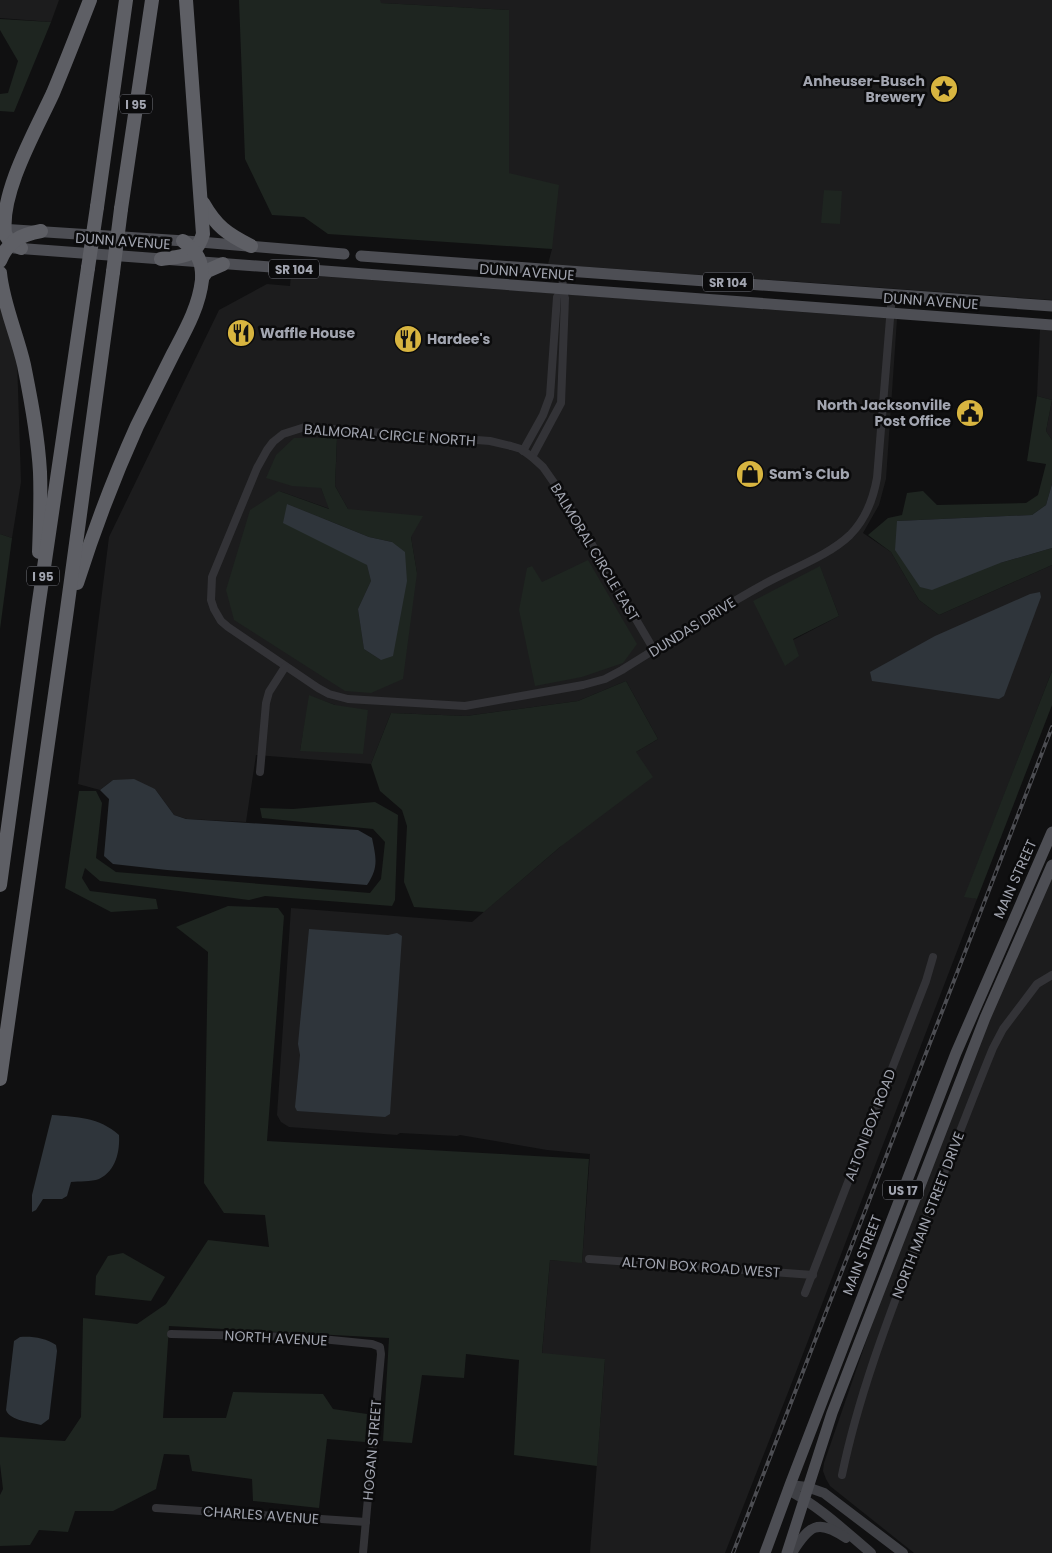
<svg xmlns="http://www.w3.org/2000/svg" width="1052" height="1553" viewBox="0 0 1052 1553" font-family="Poppins,sans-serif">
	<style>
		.built { fill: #1c1c1d; fill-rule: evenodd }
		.green { fill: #1e2520; fill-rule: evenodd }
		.water { fill: #2f353b }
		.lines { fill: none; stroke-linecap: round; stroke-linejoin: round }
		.street { stroke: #333337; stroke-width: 8 }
		.secondary { stroke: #3f4045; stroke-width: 10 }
		.primary { stroke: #4d4e54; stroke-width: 11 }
		.highway { stroke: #5e5f65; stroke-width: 14 }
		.rail-casing { stroke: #4c4d52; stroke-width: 4 }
		.rail { stroke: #0b0b0c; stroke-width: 2; stroke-dasharray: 5.5; stroke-linecap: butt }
		.highway-bridge { stroke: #5e5f65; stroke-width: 14 }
		.labels { text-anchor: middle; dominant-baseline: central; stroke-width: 5; stroke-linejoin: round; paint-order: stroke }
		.shield { fill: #0b0b0c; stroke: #75777f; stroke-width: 1 }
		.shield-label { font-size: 12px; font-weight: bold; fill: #a2a5b0 }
		.poi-label { font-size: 14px; font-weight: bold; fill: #a2a5b0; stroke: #0b0b0c; text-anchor: start }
		.street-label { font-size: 14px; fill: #a2a5b0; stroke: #0b0b0c }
	</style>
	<rect width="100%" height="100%" fill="#101011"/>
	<g class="built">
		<polygon points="0,0 59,0 51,22 0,18"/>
		<polygon points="380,0 1052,0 1052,300 548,264 552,249 509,173 508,10 380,3"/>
		<path d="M291 274 897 319 886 479 879 505 863 533 891 552 919 600 939 615 1052 565V671L965 896 977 899 796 1372 725 1553H590L605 1360 542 1354 550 1260 582 1262 590 1154 547 1150 460 1135 457 1136 400 1133 397 1135 289 1127 281 1122 277 1115 291 908 472 922 560 847 636 752 658 739 626 681 578 701 466 716 391 713 371 764 256 755 246 822 187 819 174 815 155 789 113 780 100 790 78 784 109 537 219 310 267 284 290 286ZM337 439 335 486 348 509 411 537 417 573 279 491 330 509 321 488ZM820 567 839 616 793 640ZM310 696 335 705 300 751Z"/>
		<polygon points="0,304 17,359 21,482 12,538 0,534"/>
		<polygon points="1040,329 1052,330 1052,440 1046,431 1052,400 1037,396"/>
		<polygon points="1052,875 1052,1553 914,1553 830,1486 826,1479 823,1471 824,1463 889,1275 987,1021"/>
	</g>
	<g class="green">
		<polygon points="239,0 380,0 381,3 509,10 509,173 559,185 552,249 328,234 304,217 272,215 245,159"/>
		<polygon points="0,19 51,22 14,112 0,111 0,94 8,93 18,61 0,30"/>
		<polygon points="824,190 842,191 840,224 821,223"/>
		<polygon points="1037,396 1052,400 1046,431 1052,440 1052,484 1046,505 1032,515 897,521 1000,563 1052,548 1052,565 939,615 919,600 891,552 868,535 888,518 902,515 907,493 923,491 937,505 1026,503 1038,495 1046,464 1027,461"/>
		<path d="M294 438H337L335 486 348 509 423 516 411 537 417 573 403 679 371 693 345 691 234 620 226 590 250 510 279 491 329 509 321 488 292 486 266 478 276 455ZM287 504 369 537 392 542 381 660 364 649 358 609 371 581 367 565Z"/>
		<polygon points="0,534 12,538 0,629"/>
		<polygon points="588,560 637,644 623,663 582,677 535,686 519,610 527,568 532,566 542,582"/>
		<polygon points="820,566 839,616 793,639 799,656 785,666 753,601"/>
		<polygon points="1052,671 1052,705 977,899 964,897"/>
		<polygon points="626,681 658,739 636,752 653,777 560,847 484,912 414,907 404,882 407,826 402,810 380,791 371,764 391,713 466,716 578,701"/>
		<polygon points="309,695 335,705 368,710 363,754 300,751"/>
		<polygon points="79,791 96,791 102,803 96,858 116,872 370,893 381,879 385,842 373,829 262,818 260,808 293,809 375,802 398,815 395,900 392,906 265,896 249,900 100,881 85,868 82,878 90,891 156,899 158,909 111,912 65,888"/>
		<polygon points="228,906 278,908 284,916 267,1141 589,1159 582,1263 550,1260 542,1353 605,1359 597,1466 514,1455 519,1360 466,1354 464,1378 422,1375 412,1443 383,1441 389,1338 169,1326 163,1418 226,1418 233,1392 323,1394 333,1409 367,1414 365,1442 327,1439 319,1508 253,1501 252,1479 192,1471 189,1455 164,1454 156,1489 113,1511 75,1511 68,1532 39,1530 30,1545 0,1546 0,1495 3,1489 0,1464 0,1437 65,1441 81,1417 83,1318 137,1324 166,1304 208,1240 269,1247 265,1215 224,1213 204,1183 208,952 176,927"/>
		<polygon points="123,1253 165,1277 151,1301 95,1295 96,1276 108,1256"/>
	</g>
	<g class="water">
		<polygon points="1052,484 1052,548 1000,563 932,590 920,587 895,550 897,521 1032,515 1046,505"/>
		<polygon points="287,504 369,537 392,542 405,552 407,581 393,656 381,660 364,649 358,609 371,581 367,565 283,523"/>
		<polygon points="1040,592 1041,597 1004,696 999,699 872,681 870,672 935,636 1030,594"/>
		<path d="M134 779 155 789 174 815 186 819 358 830 372 838C376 858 379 867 367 885L167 870 113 864 104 856 109 799 100 790 113 780Z"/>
		<polygon points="309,929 388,935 397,933 402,936 390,1114 385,1117 297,1111 295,1107 300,1055 298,1044"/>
		<path d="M52 1115C77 1117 99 1117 119 1135 120 1151 116 1171 99 1179 91 1182 79 1181 71 1182L67 1196 62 1199H43L36 1210 32 1212V1195Z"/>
		<path d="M20 1337C32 1336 46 1338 56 1345L57 1351 49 1419 41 1425C31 1422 10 1421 6 1410L14 1341Z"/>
	</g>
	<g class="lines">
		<g class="street">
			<polyline points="523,451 543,415 550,396 557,297 562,289 564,270"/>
			<polyline points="532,457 561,403 565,298 562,289"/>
			<path d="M654 650 564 497 543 467 532 457 521 449 511 446 490 441 305 427 283 434 273 442 267 450 257 468 212 577 211 600 214 609 221 621 228 627 318 688 329 694 348 699 465 706 583 685 605 679 622 670C670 640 717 610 766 583 793 568 828 556 850 535 866 519 873 500 877 478L892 294"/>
			<polyline points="260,772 266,703 269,692 285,667"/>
			<polyline points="589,1259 813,1275"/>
			<polyline points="805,1293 926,981 933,957"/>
			<polyline points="171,1334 301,1337 372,1344 380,1347 381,1354 363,1553"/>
			<path d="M842 1475C859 1392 891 1311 921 1232 945 1171 968 1109 993 1048L1003 1029 1037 984 1052 975"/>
			<polyline points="156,1508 366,1522"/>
		</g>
		<g class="secondary">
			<polyline points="790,1485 807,1487 824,1493 903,1553"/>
			<path d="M788 1490C819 1506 845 1531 871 1553"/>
			<path d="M792 1553C809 1526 817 1518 846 1538"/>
		</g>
		<g class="primary">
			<polyline points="0,229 200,242 344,254"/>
			<polyline points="14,248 1052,325"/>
			<polyline points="361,256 1052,306"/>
			<polyline points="765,1553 790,1485 956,1053 1052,832"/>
			<polyline points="787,1553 832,1413 985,1018 1052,865"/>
		</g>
		<g class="highway">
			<path d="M203 203C216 226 227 234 251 246"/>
			<polyline points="97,207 126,0"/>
			<polyline points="121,209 152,0"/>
			<path d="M21 248C15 245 7 241 5 233 0 192 36 130 53 93 66 62 78 31 90 0"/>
			<path d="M161 259C183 256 196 258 203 234L186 0"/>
			<path d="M0 261C8 241 20 235 41 231"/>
			<path d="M0 273C3 304 17 334 24 365 31 400 38 436 40 472 41 498 40 526 39 552"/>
			<polyline points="202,278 207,271 223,264"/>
			<path d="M77 583C94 530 114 477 137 426 149 402 161 378 173 354 185 331 199 307 202 280 203 261 197 252 183 241"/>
			<polyline points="0,885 38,608 88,268"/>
			<polyline points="0,1079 66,617 113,272"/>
		</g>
		<defs>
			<polyline id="rail" points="733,1553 1052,727"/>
		</defs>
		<use href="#rail" class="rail-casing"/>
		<use href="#rail" class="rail"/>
		<g class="highway-bridge">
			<polyline points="88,268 97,207"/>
			<polyline points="113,272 121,209"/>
		</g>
	</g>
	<defs>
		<symbol id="sight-disc" viewBox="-11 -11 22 22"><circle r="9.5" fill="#d8b540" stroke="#0b0b0c"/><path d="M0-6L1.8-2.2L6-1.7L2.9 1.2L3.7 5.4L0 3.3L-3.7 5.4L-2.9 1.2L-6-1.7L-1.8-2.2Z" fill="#111"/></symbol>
		<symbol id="restaurant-disc" viewBox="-11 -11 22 22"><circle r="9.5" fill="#d8b540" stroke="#0b0b0c"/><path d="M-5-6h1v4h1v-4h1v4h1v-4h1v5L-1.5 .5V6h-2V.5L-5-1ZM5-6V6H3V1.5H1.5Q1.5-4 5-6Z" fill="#111"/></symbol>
		<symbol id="civic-disc" viewBox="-11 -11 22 22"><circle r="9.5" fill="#d8b540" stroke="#0b0b0c"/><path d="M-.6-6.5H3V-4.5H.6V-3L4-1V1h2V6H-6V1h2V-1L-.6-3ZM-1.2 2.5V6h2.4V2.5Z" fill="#111"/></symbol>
		<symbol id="shop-disc" viewBox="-11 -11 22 22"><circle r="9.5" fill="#d8b540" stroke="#0b0b0c"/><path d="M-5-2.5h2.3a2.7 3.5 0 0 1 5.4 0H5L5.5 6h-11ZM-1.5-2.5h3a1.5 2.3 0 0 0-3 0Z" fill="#111"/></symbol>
	</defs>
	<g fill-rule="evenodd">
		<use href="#sight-disc" x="928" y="73" width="32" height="32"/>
		<use href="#restaurant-disc" x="225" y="317" width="32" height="32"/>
		<use href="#restaurant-disc" x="392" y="323" width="32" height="32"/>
		<use href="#civic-disc" x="954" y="397" width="32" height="32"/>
		<use href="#shop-disc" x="734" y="458" width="32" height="32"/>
	</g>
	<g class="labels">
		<g class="shield">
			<rect x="120" y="94.5" width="32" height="19" rx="4"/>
			<rect x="269" y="259.5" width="50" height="19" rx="4"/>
			<rect x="703" y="272.5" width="50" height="19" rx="4"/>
			<rect x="27" y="566.5" width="32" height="19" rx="4"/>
			<rect x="883" y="1180.5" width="40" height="19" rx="4"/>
		</g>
		<g class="shield-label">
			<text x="136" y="104">I 95</text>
			<text x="294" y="269">SR 104</text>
			<text x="728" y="282">SR 104</text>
			<text x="43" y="576">I 95</text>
			<text x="903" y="1190">US 17</text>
		</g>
		<g class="poi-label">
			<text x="925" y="81" text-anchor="end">Anheuser-Busch<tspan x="925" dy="16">Brewery</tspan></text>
			<text x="260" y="333">Waffle House</text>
			<text x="427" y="339">Hardee's</text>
			<text x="951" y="405" text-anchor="end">North Jacksonville<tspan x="951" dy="16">Post Office</tspan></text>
			<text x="769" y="474">Sam's Club</text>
		</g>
		<g class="street-label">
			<text transform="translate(123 241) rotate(4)">DUNN AVENUE</text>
			<text transform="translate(527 272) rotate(4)">DUNN AVENUE</text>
			<text transform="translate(931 301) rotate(4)">DUNN AVENUE</text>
			<text transform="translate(390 435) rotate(4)">BALMORAL CIRCLE NORTH</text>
			<text transform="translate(595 552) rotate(59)">BALMORAL CIRCLE EAST</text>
			<text transform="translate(692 627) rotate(-32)">DUNDAS DRIVE</text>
			<text transform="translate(1015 879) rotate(-66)">MAIN STREET</text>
			<text transform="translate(870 1125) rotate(-69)">ALTON BOX ROAD</text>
			<text transform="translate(928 1215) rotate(-69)">NORTH MAIN STREET DRIVE</text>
			<text transform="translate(862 1255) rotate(-69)">MAIN STREET</text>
			<text transform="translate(701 1267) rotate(4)">ALTON BOX ROAD WEST</text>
			<text transform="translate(276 1338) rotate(3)">NORTH AVENUE</text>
			<text transform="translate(372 1450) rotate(-85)">HOGAN STREET</text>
			<text transform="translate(261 1515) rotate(4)">CHARLES AVENUE</text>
		</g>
	</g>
</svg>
